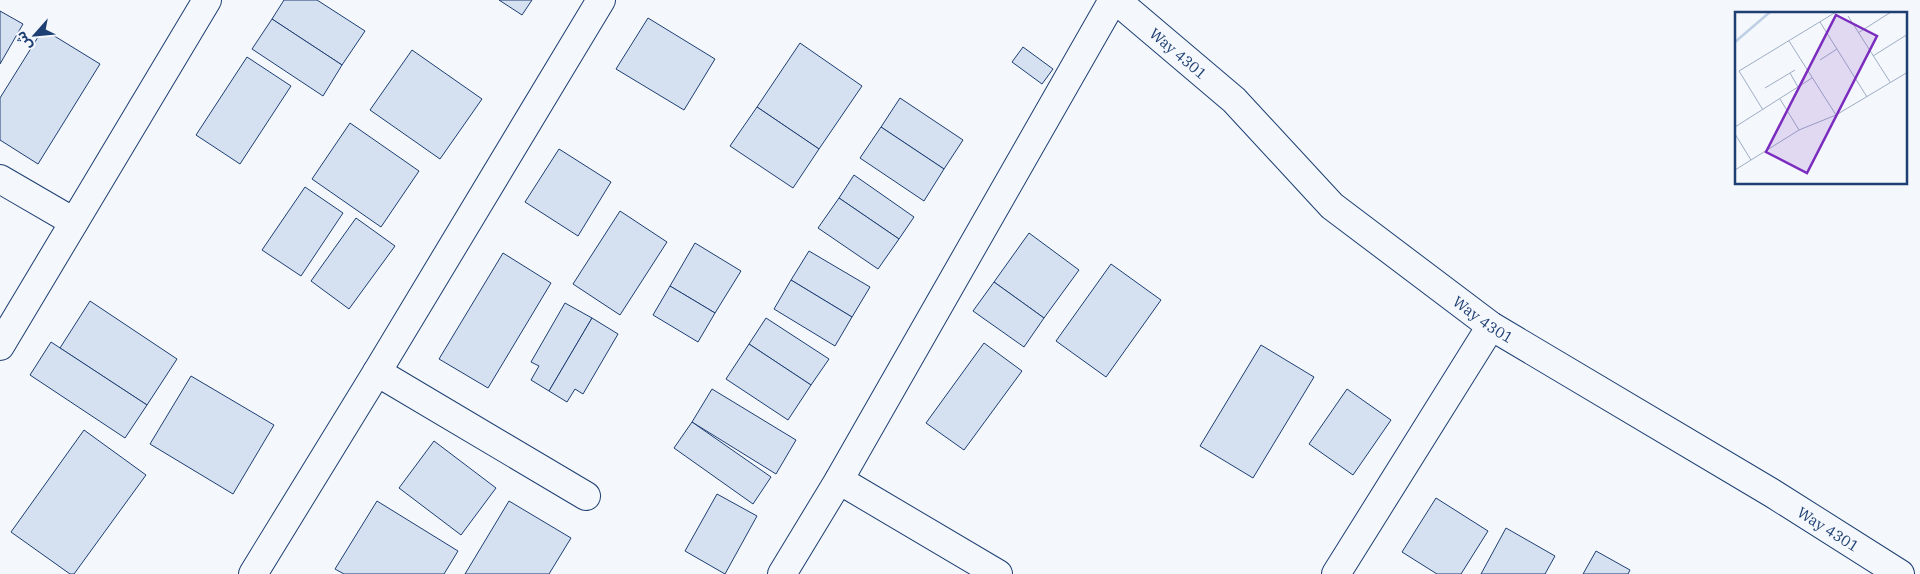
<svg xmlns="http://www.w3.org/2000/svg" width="1920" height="574" viewBox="0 0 1920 574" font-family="'IBM Plex Serif','Noto Sans Arabic',serif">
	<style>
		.building { fill: #d5e0f0; stroke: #1d3f73 }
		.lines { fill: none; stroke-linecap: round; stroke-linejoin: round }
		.minor-casing { stroke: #1d3f73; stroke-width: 30 }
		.minor { stroke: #f4f7fb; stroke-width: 28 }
		.labels { text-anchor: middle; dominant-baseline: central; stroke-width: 4; stroke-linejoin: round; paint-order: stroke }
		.street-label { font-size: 15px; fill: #1d3f73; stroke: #f4f7fb }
		.inset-river { fill: none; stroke: #bed0e5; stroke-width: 2.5 }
		.inset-road { fill: none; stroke: #9eadc5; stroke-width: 1 }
		.view { fill: #7b2cbf; fill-opacity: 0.15; stroke: #7b2cbf; stroke-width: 2.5 }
		.inset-edge { fill: none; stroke: #1d3f73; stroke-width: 2.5 }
	</style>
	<rect width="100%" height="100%" fill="#f4f7fb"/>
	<g class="building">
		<polygon points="284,0 317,0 365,31 342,65 272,19"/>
		<polygon points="499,0 532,0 522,15"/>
		<polygon points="0,11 23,24 0,64"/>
		<polygon points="648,18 715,59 684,110 616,69"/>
		<polygon points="272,19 342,65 323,96 252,49"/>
		<polygon points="43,29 100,64 38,164 0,140 0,98"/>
		<polygon points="800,43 862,86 819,149 757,107"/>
		<polygon points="1023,47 1053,69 1042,84 1012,62"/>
		<polygon points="412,50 482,99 440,159 370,110"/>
		<polygon points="247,57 291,86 240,164 196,135"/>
		<polygon points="900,98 963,140 944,169 881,127"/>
		<polygon points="757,107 819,149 793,188 730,146"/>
		<polygon points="350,123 419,171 381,227 312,179"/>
		<polygon points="881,127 944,169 924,201 860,158"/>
		<polygon points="559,149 611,182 578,236 525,202"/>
		<polygon points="854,175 914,217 899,239 839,198"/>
		<polygon points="305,187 343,213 301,276 262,250"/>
		<polygon points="839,198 899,239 878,269 818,228"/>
		<polygon points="620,211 667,242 620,315 573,284"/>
		<polygon points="356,218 395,246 349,309 311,281"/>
		<polygon points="1029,233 1079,270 1044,318 994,282"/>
		<polygon points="695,243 741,271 715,313 670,286"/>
		<polygon points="809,251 870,287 852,317 791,280"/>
		<polygon points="503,253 551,283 488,388 439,359"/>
		<polygon points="1111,264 1161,300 1106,377 1056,341"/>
		<polygon points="791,280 852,317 835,346 774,309"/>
		<polygon points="994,282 1044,318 1024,347 973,311"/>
		<polygon points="670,286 715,313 698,342 653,315"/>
		<polygon points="90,301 177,359 147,405 60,348"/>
		<polygon points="565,303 592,318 549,391 531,380 539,366 531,362"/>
		<polygon points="592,318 618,334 583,394 575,389 567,402 549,391"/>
		<polygon points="766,318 829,359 811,385 749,344"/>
		<polygon points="51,342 147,405 125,438 30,375"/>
		<polygon points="984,343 1022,371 964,450 926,423"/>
		<polygon points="749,344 811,385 788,420 726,379"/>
		<polygon points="1261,345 1314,377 1253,478 1200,446"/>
		<polygon points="191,376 274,425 233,494 150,444"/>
		<polygon points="712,389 796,440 776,474 692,422"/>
		<polygon points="1347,389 1391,420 1353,475 1309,444"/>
		<polygon points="692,422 771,477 753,504 674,448"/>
		<polygon points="84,430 146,475 74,574 70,574 11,532"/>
		<polygon points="434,441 496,488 461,535 399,488"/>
		<polygon points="717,494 757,516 725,574 685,551"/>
		<polygon points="1436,498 1488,531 1461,574 1437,574 1402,552"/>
		<polygon points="377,501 458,551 444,574 344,574 335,569"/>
		<polygon points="509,501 571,538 549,574 465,574"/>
		<polygon points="1506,528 1555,556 1545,574 1481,574"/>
		<polygon points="1596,551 1630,570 1628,574 1583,574"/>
	</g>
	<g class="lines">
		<defs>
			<g id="minor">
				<path id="s1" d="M1116 0 1234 100 1332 206 1491 326 1772 493 1900 574"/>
				<polyline points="0,179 74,222"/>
				<polyline points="0,346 207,0"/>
				<polyline points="377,372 586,496"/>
				<polyline points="839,480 998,574"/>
				<polyline points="253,574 377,372 601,0"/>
				<polyline points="782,574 839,480 1113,0"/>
				<polyline points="1336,574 1491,326"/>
			</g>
		</defs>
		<use href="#minor" class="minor-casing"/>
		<use href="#minor" class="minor"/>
	</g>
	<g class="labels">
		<g class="street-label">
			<text stroke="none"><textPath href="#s1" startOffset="82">Way 4301</textPath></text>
			<text stroke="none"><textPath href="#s1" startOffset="488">Way 4301</textPath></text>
			<text stroke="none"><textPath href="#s1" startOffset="892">Way 4301</textPath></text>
		</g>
	</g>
	<g transform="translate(1735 12)">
		<rect width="172" height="172" fill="#f4f7fb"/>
		<path class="inset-river" d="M0 30 35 0"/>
		<path class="inset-road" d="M113 4 155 70M85 10 132 85M123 21 156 0M54 29 101 103M138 44 173 22M85 48 102 37M55 61 63 75M30 76 60 58M45 87 64 118M28 98 4 59 101 0M0 115 77 66M0 122 16 148M0 158 64 118 101 103 173 60"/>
		<path class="view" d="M101 3 142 24 72 161 31 140Z"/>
		<rect width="172" height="172" class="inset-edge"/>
	</g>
	<g transform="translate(35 35) rotate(243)" stroke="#f4f7fb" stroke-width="4" paint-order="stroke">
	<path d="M0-4L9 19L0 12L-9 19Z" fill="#1d3f73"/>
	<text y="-8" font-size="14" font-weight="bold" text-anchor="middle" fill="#1d3f73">ش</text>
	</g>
</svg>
